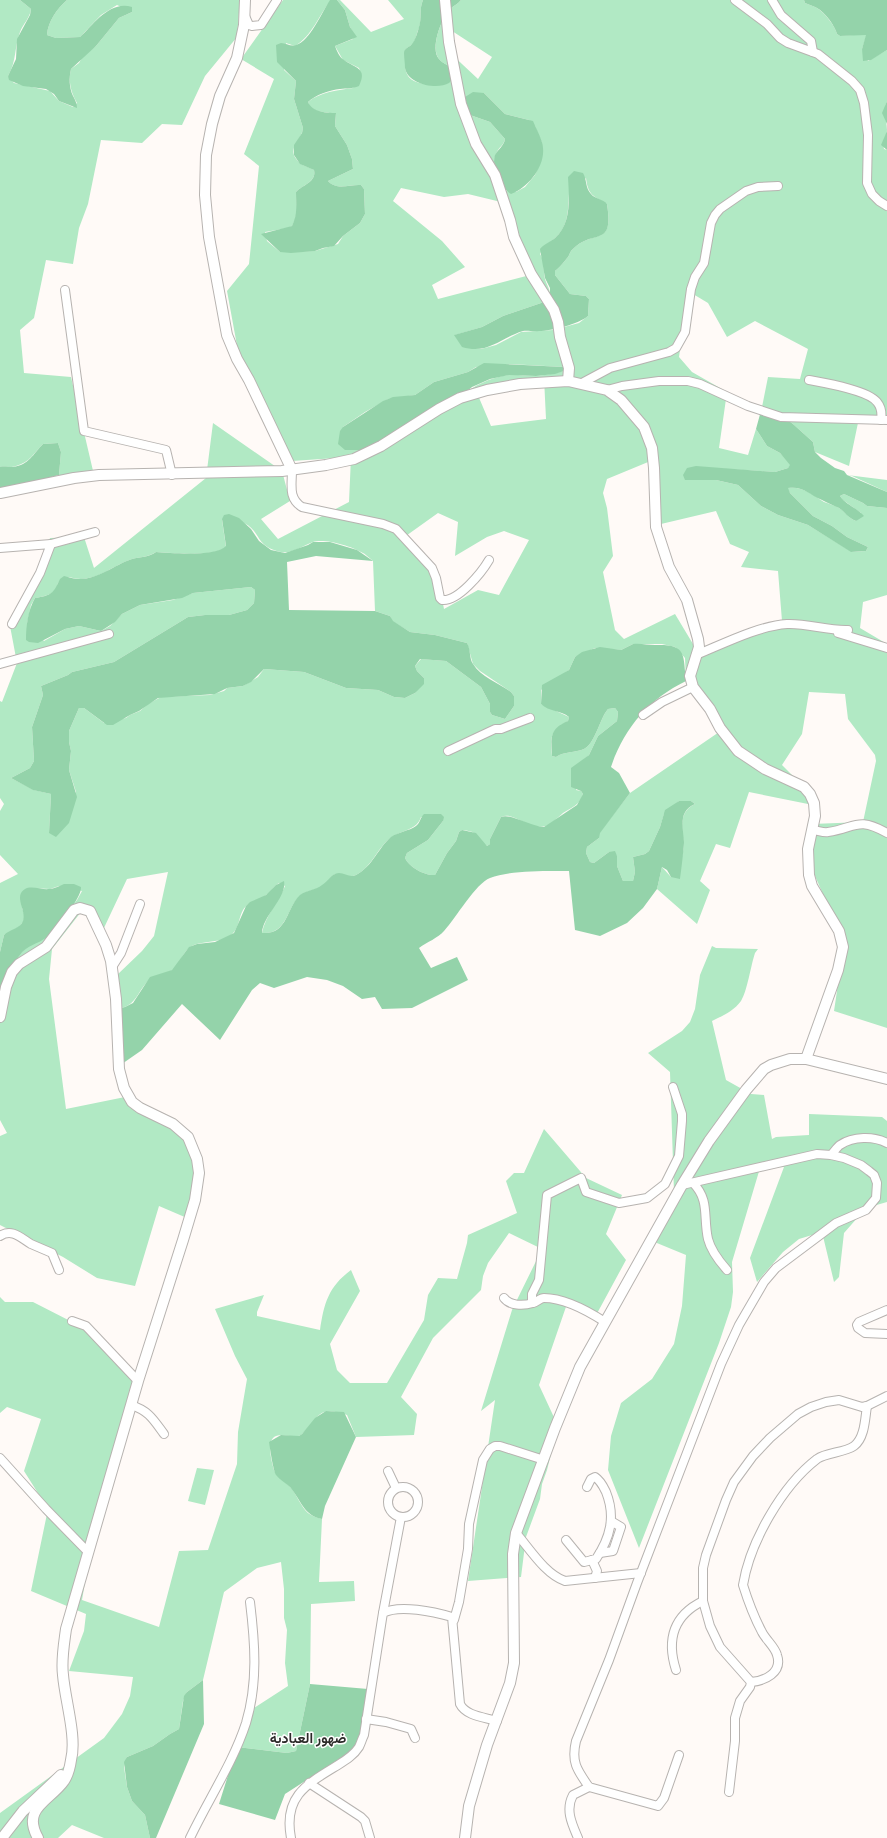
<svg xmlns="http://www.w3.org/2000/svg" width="887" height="1838" viewBox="0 0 887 1838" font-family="'Source Serif 4',Vazirmatn,serif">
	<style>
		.green { fill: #b1e9c4; fill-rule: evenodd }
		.forest { fill: #94d3aa }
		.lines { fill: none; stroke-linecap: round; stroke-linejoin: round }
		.minor-casing { stroke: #b7b3b0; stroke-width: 10 }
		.tertiary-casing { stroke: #b7b3b0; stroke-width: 12 }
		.minor { stroke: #fff; stroke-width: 8 }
		.tertiary { stroke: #fff; stroke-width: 10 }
		.labels { text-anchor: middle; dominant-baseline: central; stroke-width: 3; stroke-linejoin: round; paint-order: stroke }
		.quarter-label { font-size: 14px; font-weight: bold; fill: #2c2a29; stroke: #fff }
	</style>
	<rect width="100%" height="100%" fill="#fffaf7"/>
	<g class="green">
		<path d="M0 0H20L31 9C30 18 23 24 20 32 14 48 17 60 8 76L14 83 50 91 59 101 73 107 77 103C71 92 68 82 71 69L79 63 83 56 96 46 119 18 132 12 117 5 101 15 80 37 56 38 47 35C48 21 57 9 67 0H240L237 37 205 76 182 125 162 124 142 143 101 140 88 204 79 228 73 264 46 260 34 318 20 330 24 373 71 377 94 475H59L61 452 58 443 43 444C33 454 30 462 16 466 11 468 5 466 0 467Z"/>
		<path d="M283 0H331C319 15 312 36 295 46L286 43 284 70 296 81 294 99 303 128C302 141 284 149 300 163 303 166 309 167 314 170 317 182 302 185 296 192L297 210 295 220 292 226 288 228 265 232 267 241 280 252 315 251 338 244 343 236 360 223 365 214 364 189 361 185C349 184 337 191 328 181L353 169 352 159 347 145 335 126 336 114 317 111 310 107 308 102C320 92 338 90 353 88L361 74 359 68 343 60 335 46 353 39 354 34 350 27 345 10 337 0H340L371 32 404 19 388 0H423C419 9 422 19 419 28 417 32 416 38 414 42 412 46 406 47 405 51 404 54 406 59 405 63 404 89 432 84 448 83L455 69C450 66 443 64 439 59 430 48 441 20 449 10 453 6 458 4 461 0H804L805 3C809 5 814 6 817 8 825 13 835 26 837 34L840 36 867 34 862 49 868 61 887 50V101C882 112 887 120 887 130 886 139 882 139 884 149L887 150V418H859L849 466 815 452 813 442 793 424 777 412 762 407 768 377 800 379 808 349 755 321 727 337 708 303 693 294 682 335 679 357 692 372 727 392 719 448 748 455 756 429 767 446 780 453 791 465 788 468 775 472 693 467 699 480H716L738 485 761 506 778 515 808 525 852 552 866 551 868 547 847 537 832 526 813 516 790 493 787 488C803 486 812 494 824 502 829 504 834 505 839 508 845 511 848 518 856 521L861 513 843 500 840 496 844 494 863 503 867 506 887 508V595L863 602 860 628 887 644V1028L834 1011 837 991 841 942 830 910 815 876 809 846 812 824 863 822 876 761 875 755 848 719 845 694 809 692 802 734 782 765 813 796 808 804 749 792 730 848 716 844 700 881 710 890 697 924 657 889 662 867 671 877C675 869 682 860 683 852 686 835 674 814 695 804L691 801H679L664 814 660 827 649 851 645 854 633 857 635 872 633 881H623L617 866V856L609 852 594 863 590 862 586 853 587 847 599 838V833L630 793 725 728 686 681 685 658 675 647 662 644H633L621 650 595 648 575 657 569 670 541 690V704L569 717 568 721C550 731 550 737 552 756L556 757C565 751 575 753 584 749 595 744 600 718 608 709L615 708 618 712 617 721 598 736 589 755 582 761 576 790 581 791 583 794C579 806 572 807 563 813 558 817 552 824 546 826 530 831 514 811 501 817L490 839V844L487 846C476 838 479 831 462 830L459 832 456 841 447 853 435 875C425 876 409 867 405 858L407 853 428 840 443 821 421 817C417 830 402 830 392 837 378 846 373 866 356 875 351 878 340 874 335 874 330 877 328 882 324 885 318 890 308 890 301 895 286 907 288 935 262 933 265 916 278 903 285 886L279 883C274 886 271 892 266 895 259 901 248 901 243 910 239 917 239 926 234 932 224 945 199 939 189 948 183 953 180 962 175 968 168 975 155 973 148 981 138 991 136 1005 121 1008L116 976 142 951 154 936 168 872 127 879 103 930 81 912 52 949 49 979 66 1109 125 1097 172 1123 197 1158 187 1218 159 1206 135 1286 97 1278 63 1257 0 1225V1136L7 1133 0 1120V998L14 963 19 955 28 946 49 935 77 900 82 891 59 886 50 889 30 888 22 908 25 916 23 922 19 927 4 935 0 952V883L18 874 0 855V811L4 804 0 798V701L2 702 17 663 10 626 28 597 50 538 84 537 94 568 206 478 213 423 282 471 290 501 261 519 278 539 349 502 351 457 292 461 238 351 227 291 249 264 259 166 244 154 274 79 241 59ZM449 29 492 57 478 79 446 49ZM479 93H484L505 114 529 120 535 126 542 143 539 166 535 175 525 187 516 192 506 191C500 180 489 166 497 152 499 147 504 145 505 139L490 122 470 115ZM586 178C588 195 593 196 607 204 614 248 594 228 573 249 570 251 570 254 568 257 564 262 561 266 555 271V275L570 294 586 296 589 299 588 316 579 323 553 330 521 332 496 345 481 349H477L455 335 482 327 503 316 547 301 550 298C551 290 547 286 545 279 543 271 545 261 540 254 546 243 547 245 555 238 569 226 568 209 569 193ZM401 188 444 197 468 194 501 202 534 274 438 299 432 285 465 267 442 241 393 201ZM509 364 564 367V371C556 373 542 376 533 376 525 376 516 374 508 375 490 378 474 385 460 397L362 450H345L343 427 365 412 388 399 415 395 434 382 468 372 476 367ZM544 378 546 419 491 426 477 393 507 381ZM653 460 661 524 716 511 730 544 749 552 741 567 778 571 782 621 696 649 675 614 624 639 615 630 603 572 613 556 607 508 603 493 607 479ZM438 513 458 522 455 556 487 537 504 531 529 540 499 595 478 590 444 609 438 578 403 538ZM222 520C229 520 238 520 244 523 261 531 255 547 281 552 292 554 304 545 313 542 324 538 351 546 361 552 366 554 369 558 373 561L375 611 390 616 392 621 410 632 435 635 467 643 473 664 480 671 511 692 514 696V706L505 719 492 715 490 712V704L481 687 446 661 421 659 415 666 417 671 424 678 415 693 405 698 394 697 378 690 346 688 304 672 264 669 258 677 243 686 227 688 224 691 210 695 161 697 148 704 140 711 130 715 126 718 104 723 84 708H79L69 731V742L71 751 69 770 76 792 49 833 51 794 34 790 11 778 30 768 34 761 32 727 43 695 41 686 68 675 72 672 114 662 188 617 205 615H229L247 610 254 603 255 590 251 587 193 593 173 600 140 605 122 614 110 626 101 631 79 626 65 629 44 641 27 624 31 605 35 598C45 596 56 595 58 583L69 577C93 585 111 566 132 559 140 557 148 557 156 552 172 553 215 557 226 547Z"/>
		<polygon points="847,475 887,480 887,492 852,476"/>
		<path d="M712 946 716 948 758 949 755 953C751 965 747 992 741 1001 734 1011 722 1016 712 1021L726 1080 751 1094 764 1095 772 1139 776 1137 809 1135V1114L882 1117 887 1121V1202L866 1208 844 1233 839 1277 834 1282 822 1232 799 1239 783 1252 757 1282 750 1258 784 1167 760 1168 732 1262 733 1292 731 1307 719 1343 639 1548 608 1470 611 1436 621 1403 652 1379 674 1344 682 1306 686 1255 652 1241 674 1192 670 1072 648 1053 682 1031 690 1022 695 1009 700 975Z"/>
		<path d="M544 1129 586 1178 622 1195 606 1234 626 1260 594 1319 568 1301 539 1385 558 1426 547 1470 542 1484 540 1499 526 1537 521 1577 468 1581 495 1400 481 1411 512 1310 542 1249 509 1233 488 1263 483 1276 481 1290 433 1338 401 1397 417 1414 414 1435 356 1437 347 1415C316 1405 321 1417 302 1434 295 1441 281 1430 273 1438 267 1445 272 1463 274 1470 276 1476 287 1483 291 1488 297 1495 301 1507 308 1513 312 1516 317 1518 322 1519L319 1582 354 1581 355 1601 311 1604 310 1684 296 1751 287 1753 237 1747 248 1712 288 1686 285 1663 287 1630 284 1618V1589L281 1562 257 1568 224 1592 203 1680 187 1692 183 1701 179 1729 170 1734 153 1746 127 1757 124 1767 127 1787 132 1801 145 1815 150 1838H104L72 1825 58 1838H0V1813L104 1738 122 1714 130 1696 133 1677 69 1671 84 1631 86 1614 31 1591 48 1509 24 1471 41 1419 7 1407 0 1413V1297L5 1302H33L80 1326 133 1381 92 1541 82 1600 159 1627 179 1551 208 1550 237 1464 238 1432 247 1379 235 1356 215 1309 264 1295 257 1312V1316L320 1330C324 1304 328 1287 351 1270L360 1291 330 1344 337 1370 350 1383H387L424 1320 428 1295 438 1278 457 1279 467 1243 468 1235 517 1213 506 1181 514 1173H524Z"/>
		<polygon points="197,1468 214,1470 205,1505 188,1501"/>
	</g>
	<g class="forest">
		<path d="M20 0H67C57 9 48 21 47 35L56 38 80 37C94 24 110 0 132 7V12L119 18 96 46 71 69C69 78 69 87 73 96 75 100 77 103 77 108L59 101 54 94 46 89 23 86 9 80 8 76 16 59 17 39 30 15 31 9Z"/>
		<path d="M330 0H337L345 10 350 27 357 37 335 46C337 51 339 57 344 60 355 68 368 68 359 86 352 89 347 88 340 89 330 90 315 95 308 102 312 112 327 113 336 113L335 126 347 145 352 159 353 169 328 181C337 191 350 184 361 185L364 189 365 214 360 223 343 236 334 246 323 248 315 251 291 253 280 252 261 234 292 226C298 214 296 204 296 192 302 185 317 182 314 170L300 164 294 155V145L302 133 303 128 294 99 296 81 277 62 276 45 281 43C286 43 291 47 296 45 310 41 322 12 330 0Z"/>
		<path d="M423 0H461C458 4 453 6 449 10 441 20 430 48 439 59 443 64 450 66 455 69 454 73 453 80 449 83 438 90 408 85 405 68 405 64 404 57 404 53 404 48 410 47 412 44 415 41 418 31 419 27 422 18 419 9 423 0Z"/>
		<path d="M804 0H887V50L871 60 863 61 862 49 866 35 840 36 837 34C835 26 825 12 817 8 814 6 809 5 805 3Z"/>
		<path d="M473 92 484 93 505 114 533 121C536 128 543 141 543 148 545 167 528 188 511 194 500 188 491 167 495 155 498 149 504 146 505 139L490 122 470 115 465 97Z"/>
		<polygon points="887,101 887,124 882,113"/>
		<polygon points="887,131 887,150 881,145"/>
		<path d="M574 171 583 173C587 179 585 188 591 194 595 199 603 199 607 204 614 249 594 228 573 249 570 251 570 254 568 257 564 262 561 266 555 271V275L570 294 586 296 589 299 588 316C579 324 551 331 539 331 533 332 528 330 523 331 500 338 488 355 462 347L454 335 482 327 503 316 547 301 550 298V288L545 278 540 249C544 244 550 242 555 238 572 223 569 197 568 177Z"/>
		<polygon points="484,363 564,367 564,371 555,374 536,376 509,375 490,379 472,387 460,397 401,432 362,450 345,450 338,444 340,431 343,427 383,401 393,397 415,395 434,382 468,372"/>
		<path d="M762 407 777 412 793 424 813 442 815 452 821 458 835 468 844 471 847 475 887 492V508L867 506 863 503 844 494 840 496C845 504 857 508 864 516L856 521C848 518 845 512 839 508 833 505 827 503 822 500 808 494 804 486 788 488L790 493 813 516 832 526 847 537 868 547 866 551 851 552 808 525 778 515 761 506 738 485 716 480H685L683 475 687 468 696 466 775 472 788 468 790 465 780 453 767 446 756 429Z"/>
		<path d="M58 443 61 452 59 475 0 491V467C4 466 8 467 13 467 29 465 33 454 43 444Z"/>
		<path d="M229 514 239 518 251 529 259 541 271 550 285 553 308 545 313 542H330L357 550 373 561 316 556 287 562 289 610 375 611 390 616 393 621 410 632 435 635 467 643C471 650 469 658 473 664 481 677 499 683 511 692L514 696V706L505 719 492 715 490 712V704L481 687 446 661 420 659 415 666 417 671 424 678V684L415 693 405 698 394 697 378 690 346 688 304 672 264 669 251 682 243 686 227 688 215 694 158 698 139 711 130 715 113 725H107L84 708H79L69 731V742L71 751 69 770 77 797 69 823 56 837 49 833 51 794 33 790 11 778 30 768 34 761 32 727 43 695 41 686 68 675 72 672 114 662 188 617 205 615H229L247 610 254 603 255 590 251 587 193 593 182 598 140 605 122 614 115 622 101 631 79 626 65 629 38 643 29 642 26 640C26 626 28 610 35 598 52 595 53 594 60 579L64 576C69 577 74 579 79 579 99 579 114 565 132 559 140 557 149 557 156 552 171 553 216 557 226 546L222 519 224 515Z"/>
		<path d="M633 644C640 643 648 645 655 645 687 644 683 654 686 681 649 699 624 728 611 767L619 773 630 793 600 833 599 838 587 847 586 853 590 862 594 863 609 852 615 851 617 856V866L623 881H633L635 872 633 857 645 854 649 851 660 827 665 810 679 801H691L695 804C678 811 683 827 684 842 684 847 681 873 680 879L671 877 667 870 662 867 657 889 643 908 627 923 600 936 575 930 569 871C547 871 510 870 490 878 476 883 456 918 444 931 438 938 427 942 419 948L431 968 457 957 468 980 412 1008 382 1009 375 997 362 999 343 986 327 980 307 977 274 988 260 983 252 990 220 1040 182 1004 142 1050 119 1066 117 1009 125 1007 133 1003 150 977 172 970 189 947 197 944 215 942 234 933 246 906 250 902 266 895 276 885 284 881C287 898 263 915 262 933 288 935 286 908 300 895 307 890 316 890 322 885 328 882 331 873 339 873 345 873 350 878 356 875 373 866 378 848 391 837 398 832 409 831 416 826 420 823 420 818 424 814H441L444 817 443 821 428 840 407 853 405 858C409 867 425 876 435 875L447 853 456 841 459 832 462 830 476 833 487 846 490 844V839L501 817C510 813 530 826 544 827L577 805 583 794 581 791 571 787V768L589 755 598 736 617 721 618 712 615 708 608 709C600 718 595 744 584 749 575 753 565 751 556 757L552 756C551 738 549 729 568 721L569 717C561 710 549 712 541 704L542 685 569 670 575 657 582 652 600 647 621 650Z"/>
		<path d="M64 884H74L81 887C82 898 56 929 47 937 37 945 28 944 19 956 10 967 5 985 0 998V952L4 935C10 929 20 929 23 921 27 911 13 896 25 889 31 885 42 890 49 889 54 889 59 886 64 884Z"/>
		<path d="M326 1411 344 1412 356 1437 325 1506 322 1519C304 1516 301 1500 290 1487 286 1483 280 1480 276 1475 273 1470 270 1448 269 1442L281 1435 299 1436 302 1434 315 1418Z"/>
		<polygon points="203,1680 204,1724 156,1838 150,1838 145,1815 132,1801 127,1787 124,1762 127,1757 153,1746 170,1734 179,1729 184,1696 187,1692"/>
		<polygon points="310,1684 368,1689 361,1738 350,1752 285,1794 275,1820 219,1804 237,1747 287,1753 296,1751"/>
	</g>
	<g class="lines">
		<defs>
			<g id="minor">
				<polyline points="735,0 767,24 780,38 788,43 818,54 852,81 860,90 864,103 868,135 867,183 872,194 879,201 887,206"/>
				<polyline points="772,0 781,15 811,41 813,52"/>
				<polyline points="245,16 249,25 252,26 261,25 277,0"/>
				<polyline points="65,290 84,431 166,450 172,475"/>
				<path d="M809 380C825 383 868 390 877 402 882 408 882 414 881 420"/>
				<polyline points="582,383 610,368 669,352 676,348 685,332 691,289 695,277 704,263 711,223 715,215 720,209 746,191 758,187 778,186"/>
				<polyline points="607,390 622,386 659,381 688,381 700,384 748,406 781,417 887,420"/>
				<path d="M292 470C292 485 288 498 302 507L383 524 396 529 432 568 436 578 440 598 442 600C458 602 482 572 489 560"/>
				<polyline points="51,544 95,532"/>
				<polyline points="0,548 51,544 40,573 12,624"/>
				<polyline points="838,633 887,648"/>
				<path d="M696 655C723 644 758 626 787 624 807 623 828 631 848 630"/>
				<polyline points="0,664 109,634"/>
				<polyline points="643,715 662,702 693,687"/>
				<polyline points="448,751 495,729 501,729 530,718"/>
				<path d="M812 830C817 830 823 833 828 832 856 828 857 816 887 833"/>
				<polyline points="112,967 121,953 140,904"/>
				<path d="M831 1155C834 1152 837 1147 840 1145 853 1136 874 1136 887 1143"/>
				<path d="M693 1183C710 1200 703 1217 708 1239 711 1251 719 1261 727 1270"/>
				<path d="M0 1236C12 1228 21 1238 31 1244 38 1247 45 1250 52 1253L59 1270"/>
				<path d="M504 1298C510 1306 523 1306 533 1303 537 1302 540 1298 544 1298 565 1298 588 1311 605 1322"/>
				<polyline points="532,1303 532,1294 539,1280 547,1195 581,1178 586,1192 619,1203 647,1198 665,1184 679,1156 682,1121 682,1114 673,1087"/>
				<polyline points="887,1310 859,1322 857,1325 858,1328 865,1333 887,1334"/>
				<polyline points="72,1321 86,1326 138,1381"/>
				<path d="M131 1405C149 1411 153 1419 164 1434"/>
				<polyline points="0,1458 46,1509 88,1552"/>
				<polyline points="388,1471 396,1488"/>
				<circle cx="403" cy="1502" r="15"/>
				<path d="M516 1533C530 1549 545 1574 565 1581L641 1573"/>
				<path d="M566 1540 584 1562 596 1559C610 1538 616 1517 606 1492 603 1486 601 1481 595 1477L591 1479 587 1487"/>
				<polyline points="600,1553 613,1551 621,1527 611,1521"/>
				<polyline points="592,1560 597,1571 595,1578"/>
				<polyline points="383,1613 401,1517"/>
				<polyline points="454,1620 459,1602 468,1549 469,1524 483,1460 490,1449 495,1446 500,1446 544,1460"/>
				<path d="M676 1670C666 1639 674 1615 703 1601"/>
				<path d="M751 1682C764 1681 783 1673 777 1655 775 1647 766 1640 762 1632 754 1617 748 1601 743 1585 750 1542 782 1486 817 1459 827 1452 844 1453 854 1446 865 1438 865 1418 867 1406"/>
				<polyline points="366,1719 386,1722 411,1729 415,1738"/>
				<path d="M679 1755 664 1798 658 1806 589 1787C577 1770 571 1762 576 1741L609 1660 637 1583 721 1364 739 1325 764 1282 776 1268 836 1223 866 1210 876 1198 877 1183 874 1175 869 1171 861 1165 844 1158 831 1155 817 1154 682 1185"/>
				<polyline points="309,1783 361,1817 365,1821 370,1838"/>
				<polyline points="729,1792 735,1741 735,1718 740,1701 750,1687 751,1682 720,1647 710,1626 703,1601 703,1568 706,1555 726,1500 734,1482 753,1456 770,1438 798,1414 811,1407 826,1402 839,1400 862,1407 867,1406 887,1396"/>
				<path d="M190 1838C208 1800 233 1763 246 1723 258 1683 255 1643 250 1602"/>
				<path d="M291 1838C283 1796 307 1784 338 1765 346 1760 354 1755 359 1747 361 1743 362 1739 364 1735L382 1619 383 1613C399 1604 435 1612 452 1617L460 1704C466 1716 484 1717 497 1721"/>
				<path d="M578 1838C572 1824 565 1810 573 1795L589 1787"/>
			</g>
			<g id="tertiary">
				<polyline points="245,0 244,25 237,58 220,96 212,124 206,155 205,195 209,237 227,335 237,359 249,380 292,470"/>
				<polyline points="445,0 449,42 461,104 476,144 495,175 510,220 514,237 531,274 554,310 558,322 560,337 569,368 568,381"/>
				<polyline points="0,493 74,478 99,475 282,471 326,465 354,459 381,446 439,409 460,398 487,390 520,384 568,381 607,390 621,400 644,427 652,448 654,468 656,527 669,567 687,600 698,639 699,647 690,676 693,687 710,709 720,728 738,751 765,769 804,787 810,794 814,803 815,816 808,849 809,875 812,886 839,931 843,947 838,970 806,1059 790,1059 771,1065 764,1069 746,1090 709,1141 682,1185 580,1367 555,1428 516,1533 513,1554 514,1663 510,1683 487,1745 469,1806 465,1838"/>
				<path d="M0 1017 6 987 12 972 19 964 46 947 74 910 80 908 90 911 106 945 111 961 116 999 119 1069 124 1088 132 1102 140 1108 173 1124 188 1137 197 1159 199 1173 195 1200 183 1240 138 1381 66 1629C64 1644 61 1660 63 1675 65 1700 77 1737 71 1760 70 1767 68 1775 64 1781 50 1801 21 1808 38 1838"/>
				<polyline points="806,1059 887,1079"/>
				<polyline points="2,1838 23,1811 61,1775"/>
			</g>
		</defs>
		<use href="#minor" class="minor-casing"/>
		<use href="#tertiary" class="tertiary-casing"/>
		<use href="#minor" class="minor"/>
		<use href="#tertiary" class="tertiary"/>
	</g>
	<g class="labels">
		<g class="quarter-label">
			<text x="308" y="1738">ضهور العبادية</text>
		</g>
	</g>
</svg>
